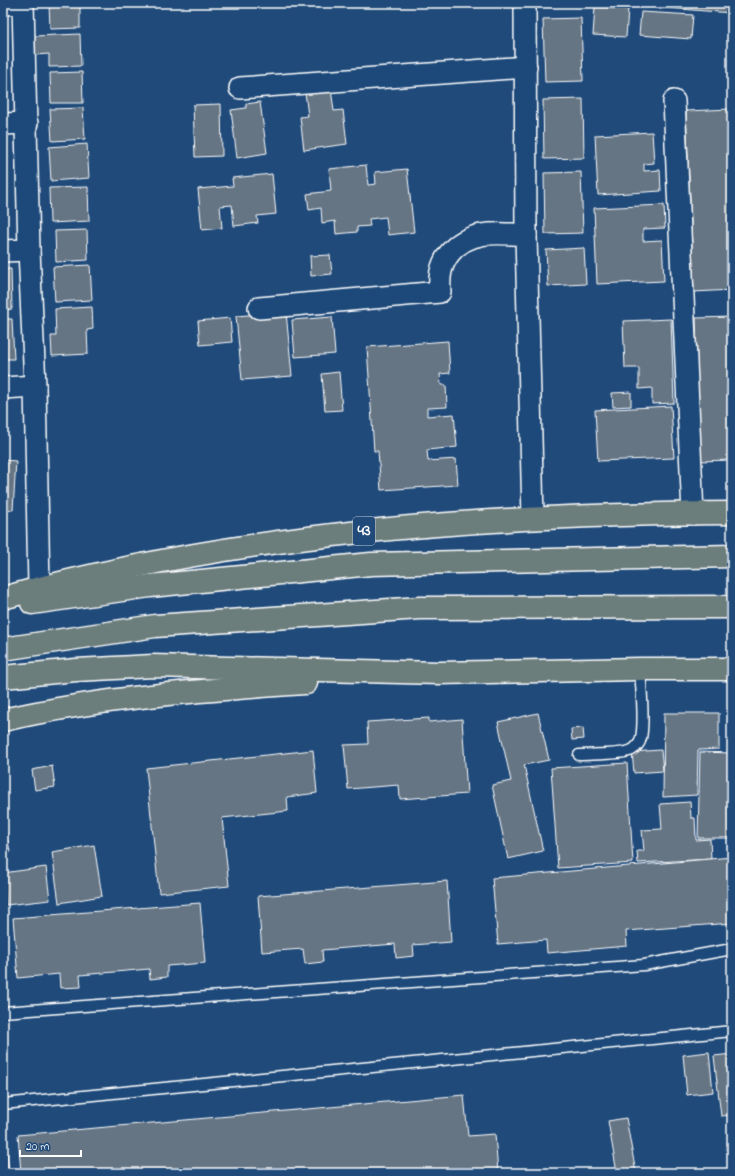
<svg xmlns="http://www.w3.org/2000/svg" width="735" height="1176" viewBox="0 0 735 1176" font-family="'Indie Flower',sans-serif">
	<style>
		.building { fill: #657484; stroke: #fff }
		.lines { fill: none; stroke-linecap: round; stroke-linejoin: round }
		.service-casing { stroke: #fff; stroke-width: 13 }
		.minor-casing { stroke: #fff; stroke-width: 24 }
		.trunk-casing { stroke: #fff; stroke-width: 25 }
		.service { stroke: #1f4a7a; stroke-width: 10 }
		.minor { stroke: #1f4a7a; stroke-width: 21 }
		.trunk { stroke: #6c7e7c; stroke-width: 22 }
		.labels { text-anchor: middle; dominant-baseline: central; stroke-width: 4; stroke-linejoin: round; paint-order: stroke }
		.shield { fill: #1f4a7a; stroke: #bcc9d7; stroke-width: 1 }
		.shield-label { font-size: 16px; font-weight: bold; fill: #fff }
	</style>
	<rect width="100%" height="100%" fill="#1f4a7a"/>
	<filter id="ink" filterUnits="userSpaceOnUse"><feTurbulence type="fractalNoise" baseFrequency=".025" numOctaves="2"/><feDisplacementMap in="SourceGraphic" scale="8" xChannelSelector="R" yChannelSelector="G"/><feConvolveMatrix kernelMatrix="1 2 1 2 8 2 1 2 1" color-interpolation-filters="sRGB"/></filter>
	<g filter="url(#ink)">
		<g class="building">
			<polygon points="49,3 80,3 80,28 50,29"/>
			<polygon points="602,3 732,3 732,13"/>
			<polygon points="595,7 628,9 626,37 593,35"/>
			<polygon points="641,12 693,15 691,39 639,35"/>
			<polygon points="581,18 583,81 545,82 543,19"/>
			<polygon points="80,34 81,66 49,67 49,54 35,55 35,36"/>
			<polygon points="82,72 83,103 51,103 50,73"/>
			<polygon points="331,89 334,111 343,110 347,144 304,150 300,117 308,116 305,92"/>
			<polygon points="583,99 584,158 544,159 543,100"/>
			<polygon points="260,102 267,153 237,158 231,110 246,108 246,104"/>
			<polygon points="221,104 222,156 195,157 193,105"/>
			<polygon points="83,108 85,139 52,141 50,109"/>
			<polygon points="731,109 732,290 694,292 686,111"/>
			<polygon points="652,132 654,163 644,164 644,171 660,170 661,191 598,195 595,135"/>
			<polygon points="87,144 89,178 51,181 49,147"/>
			<polygon points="366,165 368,185 376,184 375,172 407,169 414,232 388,235 386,217 369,219 370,226 357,227 357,232 336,234 335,221 322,223 321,208 309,210 307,194 331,191 329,169"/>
			<polygon points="581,172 583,233 545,234 544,173"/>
			<polygon points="272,174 276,214 257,216 258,223 234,226 232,205 220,206 222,228 202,230 198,189 233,186 232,178"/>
			<polygon points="88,187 89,221 50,223 49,188"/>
			<polygon points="664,205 665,228 643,229 643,241 662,240 664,281 597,284 594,208"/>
			<polygon points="87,230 88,260 56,262 55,231"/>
			<polygon points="584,248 586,284 548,286 546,250"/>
			<polygon points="330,255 332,274 311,276 310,256"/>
			<polygon points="90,265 92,300 55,302 53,267"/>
			<polygon points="3,269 11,269 12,309 3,310"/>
			<polygon points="92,307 93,329 87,330 88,354 52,356 51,336 56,336 55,309"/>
			<polygon points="286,312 292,376 242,380 236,316"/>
			<polygon points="332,317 335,354 295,357 292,320"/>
			<polygon points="732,317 732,460 699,461 696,318"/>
			<polygon points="230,318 232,342 200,345 198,321"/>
			<polygon points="3,319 12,319 14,359 3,359"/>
			<polygon points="671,319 674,403 652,404 652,388 639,389 639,368 625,368 623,321"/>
			<polygon points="448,341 450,373 440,374 441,385 446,385 447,407 427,408 427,416 454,414 457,447 427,450 428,461 456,459 458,485 381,490 378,451 374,451 367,347"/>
			<polygon points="339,372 342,410 325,411 322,374"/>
			<polygon points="631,392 631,406 613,407 612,393"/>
			<polygon points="671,406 674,458 598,461 595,410"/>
			<polygon points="3,460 16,461 13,510 3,509"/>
			<polygon points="538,713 549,760 524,765 543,851 508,859 492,785 511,781 498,722"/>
			<polygon points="664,713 719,713 719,749 698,750 697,795 663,797"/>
			<polygon points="429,718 429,722 462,719 467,794 400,799 399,785 348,789 344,745 368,744 367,722"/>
			<polygon points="583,728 584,739 572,740 571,729"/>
			<polygon points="313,750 317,793 287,797 288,811 222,818 229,886 159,893 146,768"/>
			<polygon points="661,750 663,771 634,773 632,752"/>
			<polygon points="700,752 732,753 732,838 698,838"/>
			<polygon points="627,763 633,863 558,868 551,768"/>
			<polygon points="52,766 55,787 35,790 32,770"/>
			<polygon points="690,802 691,818 695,818 696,840 710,839 711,859 638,863 637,851 644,851 642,830 662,829 660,804"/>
			<polygon points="3,817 10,852 3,853"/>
			<polygon points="94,845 102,896 59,903 52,852"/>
			<polygon points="732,857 732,923 626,931 627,946 547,953 546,940 498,944 492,878"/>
			<polygon points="46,867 50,900 6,905 3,873"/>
			<polygon points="447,881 451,942 413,945 414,956 396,958 395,944 322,950 323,962 305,964 303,949 262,952 258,896"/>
			<polygon points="200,903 205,963 167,966 167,977 150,979 149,969 80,975 81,987 60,988 59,974 18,978 13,918"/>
			<polygon points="709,1052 713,1092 687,1095 683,1055"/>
			<polygon points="732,1054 732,1115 721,1116 714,1056"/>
			<polygon points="464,1095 468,1136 495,1134 498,1173 21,1173 18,1135"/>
			<polygon points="626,1118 636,1173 617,1173 608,1121"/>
			<polygon points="3,1122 4,1122 9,1173 3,1173"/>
		</g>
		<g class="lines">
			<defs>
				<g id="service">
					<path d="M579 755C592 754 622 755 632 750 637 747 640 743 641 738 645 719 641 689 640 669"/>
					<polyline points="3,1012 644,965 732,949"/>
					<polyline points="3,1104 732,1031"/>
				</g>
				<g id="minor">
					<polyline points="23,3 29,250 35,386 39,588"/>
					<polyline points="525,3 526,235 533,518"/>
					<polyline points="3,4 23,3"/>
					<polyline points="240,88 526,67"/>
					<polyline points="674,101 693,514"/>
					<polyline points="3,124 27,123"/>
					<polyline points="3,251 29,250"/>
					<path d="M259 308 440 292C439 278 440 266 449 254 468 229 499 233 526 235"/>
					<polyline points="3,388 35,386"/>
				</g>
				<g id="trunk">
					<path d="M3 598C240 532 487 515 732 513"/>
					<polyline points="32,603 150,586 371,564 732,556"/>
					<polyline points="3,649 155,626 420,608 732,607"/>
					<polyline points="3,677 76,670 153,666 439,673 640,669 732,669"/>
					<path d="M3 720C103 697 205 690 306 683"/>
				</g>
			</defs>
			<use href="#service" class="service-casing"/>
			<use href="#minor" class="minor-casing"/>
			<use href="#trunk" class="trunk-casing"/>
			<use href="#service" class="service"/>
			<use href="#minor" class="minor"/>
			<use href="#trunk" class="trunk"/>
		</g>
	</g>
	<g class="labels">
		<rect class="shield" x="353" y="517" width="22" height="28" rx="3"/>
		<g class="shield-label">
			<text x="364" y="531">43</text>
		</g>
	</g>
	<rect width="735" height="1176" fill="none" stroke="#1f4a7a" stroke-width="16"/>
	<rect x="8" y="8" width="719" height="1160" fill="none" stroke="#fff" stroke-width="1.5" filter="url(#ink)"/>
	<path d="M20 1150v6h61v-6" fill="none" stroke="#ffffff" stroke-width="2"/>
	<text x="26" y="1150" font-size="12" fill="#ffffff" stroke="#1f4a7a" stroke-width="3" paint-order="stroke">20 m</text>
</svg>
